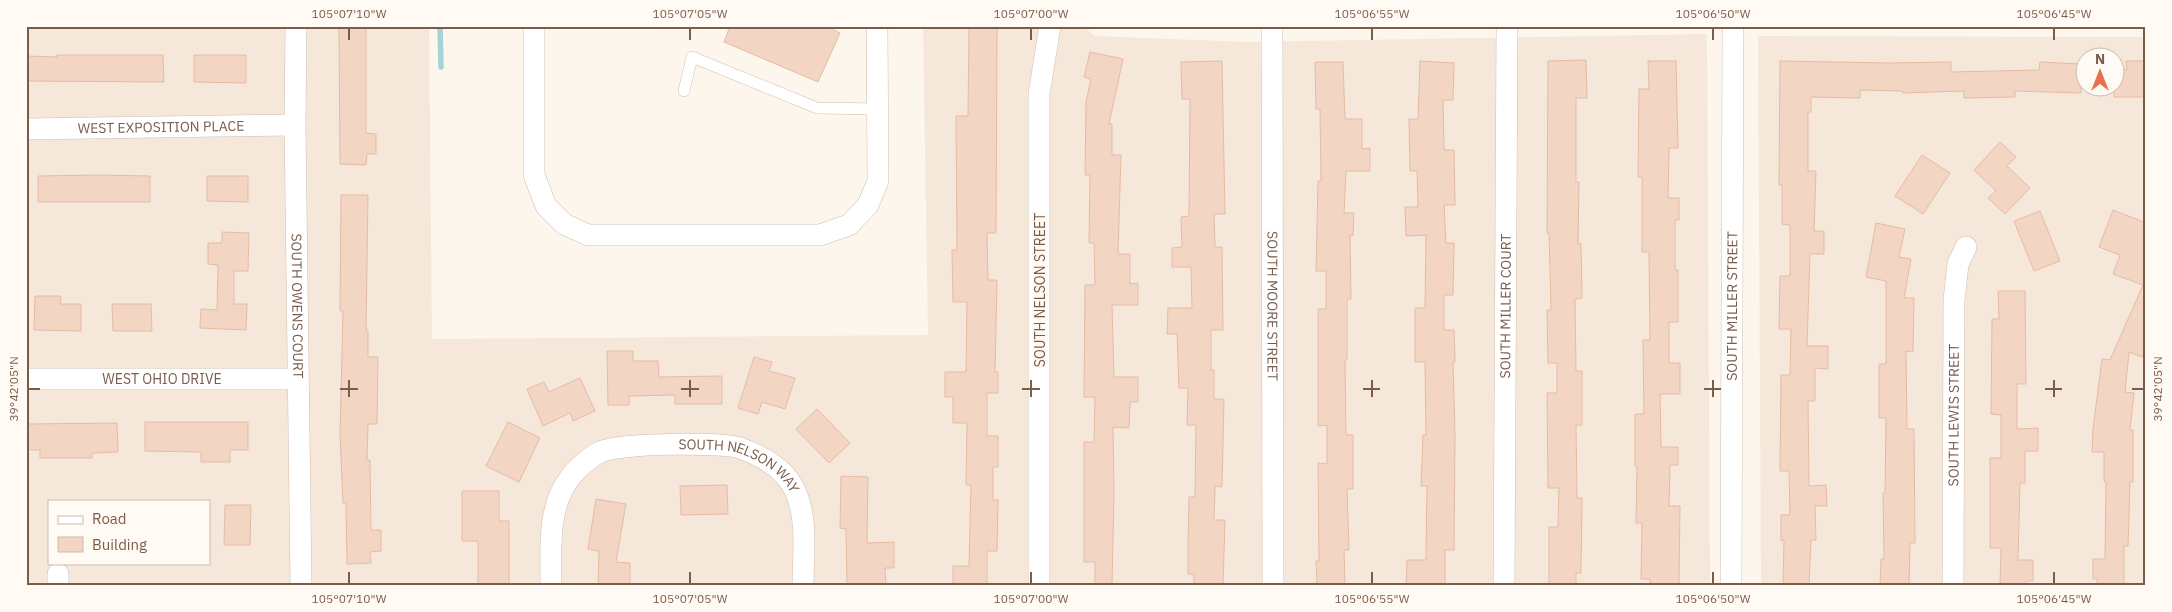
<svg xmlns="http://www.w3.org/2000/svg" width="2172" height="612" viewBox="0 0 2172 612" font-family="'IBM Plex Sans',sans-serif">
	<style>
		.residential { fill: #f5e8da; fill-rule: evenodd }
		.lines { fill: none; stroke-linecap: round; stroke-linejoin: round }
		.stream { stroke: #a5d3da; stroke-width: 5.5 }
		.building { fill: #f3d5c3; stroke: #e6bba3 }
		.service-casing { stroke: #d1beb0; stroke-width: 12 }
		.minor-casing { stroke: #d1beb0; stroke-width: 22 }
		.service { stroke: #fff; stroke-width: 11 }
		.minor { stroke: #fff; stroke-width: 21 }
		.ticks { fill: none; stroke: #7a5c4d; stroke-width: 2 }
		.labels { text-anchor: middle; dominant-baseline: central; stroke-width: 4.5; stroke-linejoin: round; paint-order: stroke }
		.street-label { font-size: 14px; fill: #7a5c4d; stroke: #fffaf3 }
		.neatline { fill: none; stroke: #7a5c4d; stroke-width: 2 }
		.ticks-label { font-size: 12px; text-anchor: middle; fill: #7a5c4d }
	</style>
	<rect width="100%" height="100%" fill="#fdf6ec"/>
	<g class="residential">
		<path d="M26 26H429L432 339 928 335 923 26H1083L1095 36 1247 42 1707 34 1710 586H26ZM49 501H209V563H49Z"/>
		<path d="M1758 36 2146 37V586H1761ZM2084 58H2114V88H2084Z"/>
	</g>
	<g class="lines">
		<polyline class="stream" points="440,26 441,67"/>
	</g>
	<g class="building">
		<polygon points="339,26 366,26 366,133 376,134 376,154 367,154 366,165 340,164"/>
		<polygon points="730,26 826,26 840,33 818,82 724,42"/>
		<polygon points="969,26 997,26 996,233 987,233 988,280 997,280 995,372 998,372 998,393 987,393 987,436 998,436 998,467 993,467 993,500 998,500 997,551 987,551 987,586 953,586 953,566 969,566 971,485 966,485 967,423 953,423 953,397 945,397 945,372 966,372 967,302 953,302 952,250 957,250 956,116 968,116"/>
		<polygon points="1090,52 1123,59 1109,124 1112,124 1112,155 1121,155 1118,254 1130,254 1130,284 1138,283 1138,305 1112,305 1114,377 1138,377 1138,402 1130,402 1129,428 1113,427 1114,492 1112,586 1095,586 1095,562 1084,562 1084,442 1094,442 1095,397 1084,397 1085,285 1095,285 1094,243 1089,243 1090,175 1085,175 1086,102 1091,79 1084,77"/>
		<polygon points="57,55 163,55 164,82 26,81 26,56 57,57"/>
		<polygon points="194,55 246,55 246,83 194,82"/>
		<polygon points="1586,60 1587,98 1576,98 1576,182 1579,182 1578,244 1581,243 1582,298 1575,299 1576,371 1582,371 1582,425 1576,425 1577,498 1582,498 1581,573 1576,573 1576,586 1549,586 1549,527 1558,527 1559,488 1548,488 1547,393 1557,393 1557,363 1548,363 1547,310 1551,310 1549,233 1547,233 1548,61"/>
		<polygon points="1222,61 1225,214 1214,214 1215,247 1222,247 1223,330 1211,330 1211,370 1214,370 1214,399 1224,399 1222,487 1215,486 1214,520 1225,520 1223,586 1194,586 1194,574 1188,574 1188,545 1189,497 1195,497 1196,425 1187,425 1188,388 1179,388 1177,334 1167,334 1168,308 1192,308 1191,267 1172,267 1172,248 1182,247 1181,217 1189,216 1190,99 1182,99 1181,62"/>
		<polygon points="1420,61 1454,63 1453,100 1443,100 1444,150 1454,150 1455,205 1444,205 1446,243 1454,243 1453,295 1444,295 1444,330 1454,330 1455,362 1453,362 1455,436 1454,550 1445,550 1445,586 1406,586 1407,560 1426,560 1427,486 1421,486 1423,435 1426,435 1425,362 1415,362 1415,308 1425,308 1426,235 1406,236 1405,207 1418,207 1417,171 1410,171 1409,119 1418,119"/>
		<polygon points="1648,61 1676,61 1678,148 1669,148 1668,198 1679,198 1679,220 1675,220 1675,270 1678,270 1678,322 1669,322 1669,363 1680,363 1680,394 1660,394 1661,447 1678,447 1678,465 1670,465 1669,506 1680,506 1679,586 1650,586 1650,579 1641,579 1642,523 1636,523 1637,466 1635,466 1635,414 1644,414 1643,340 1650,340 1649,252 1642,252 1642,177 1638,177 1639,89 1649,89"/>
		<polygon points="1780,61 1889,63 1951,62 1951,72 2039,70 2040,62 2082,64 2081,93 2015,91 2015,97 1964,98 1964,91 1903,93 1903,91 1860,90 1860,98 1811,97 1811,112 1808,112 1808,171 1816,171 1814,231 1824,231 1824,254 1810,254 1807,346 1828,346 1828,369 1815,368 1815,401 1808,401 1809,486 1826,485 1827,506 1815,506 1816,540 1811,540 1809,586 1783,586 1784,540 1781,541 1781,515 1790,515 1789,471 1780,471 1781,375 1790,375 1791,329 1779,329 1780,276 1790,276 1790,225 1782,224 1782,185 1779,185"/>
		<polygon points="2126,61 2146,61 2146,97 2114,97 2114,71 2127,70"/>
		<polygon points="1315,62 1343,62 1345,119 1362,119 1362,149 1370,148 1370,171 1346,171 1344,213 1354,213 1353,236 1350,235 1351,299 1347,299 1347,360 1345,360 1346,435 1353,435 1353,489 1347,489 1349,550 1344,550 1345,586 1317,586 1316,561 1319,561 1318,463 1327,464 1327,425 1318,426 1318,309 1326,309 1326,271 1316,271 1318,181 1321,181 1320,109 1316,109"/>
		<polygon points="2000,142 2016,157 2007,166 2030,188 2005,214 1988,198 1996,191 1974,170"/>
		<polygon points="1922,155 1950,173 1923,214 1895,196"/>
		<polygon points="98,175 150,176 150,202 38,202 38,176"/>
		<polygon points="207,176 248,176 248,202 207,201"/>
		<polygon points="341,195 368,195 366,330 368,330 368,357 378,357 377,424 368,424 367,460 370,460 371,530 381,530 381,551 370,552 371,563 347,564 346,503 343,503 340,435 343,311 340,311"/>
		<polygon points="2113,210 2146,223 2146,349 2142,357 2129,352 2125,392 2134,393 2130,430 2133,430 2133,482 2130,482 2128,546 2124,546 2124,586 2097,586 2097,579 2093,579 2093,559 2105,559 2106,482 2104,481 2104,452 2092,452 2093,429 2102,359 2110,360 2143,285 2113,274 2120,255 2099,247"/>
		<polygon points="2040,211 2060,261 2034,271 2014,221"/>
		<polygon points="1876,223 1905,229 1899,257 1911,259 1904,298 1914,298 1913,352 1906,351 1907,429 1914,429 1915,543 1910,543 1909,586 1880,586 1881,559 1884,559 1883,493 1885,493 1886,418 1879,418 1879,364 1886,364 1886,281 1866,277"/>
		<polygon points="222,232 249,233 248,271 234,271 234,304 247,304 246,330 200,328 201,309 217,310 218,265 208,264 208,243 222,243"/>
		<polygon points="1998,291 2025,291 2026,384 2017,384 2017,429 2038,428 2038,451 2025,451 2025,483 2020,483 2018,560 2033,560 2033,581 2026,581 2026,586 2000,586 2001,548 1990,548 1990,458 2001,458 2001,415 1991,414 1992,319 1999,319"/>
		<polygon points="35,296 61,296 60,304 81,304 81,331 34,330"/>
		<polygon points="112,304 151,304 152,331 113,331"/>
		<polygon points="607,351 633,351 633,361 658,361 659,377 722,376 722,404 675,404 675,395 629,396 629,405 608,405"/>
		<polygon points="754,357 772,362 769,371 795,378 785,409 762,402 758,414 738,408"/>
		<polygon points="580,378 595,411 573,421 570,413 543,426 527,389 544,382 549,392"/>
		<polygon points="817,409 850,443 829,463 796,429"/>
		<polygon points="145,422 248,422 248,450 230,450 230,462 201,462 201,452 145,451"/>
		<polygon points="508,422 540,438 519,482 486,466"/>
		<polygon points="117,423 118,452 92,453 92,458 40,458 40,450 26,450 26,424"/>
		<polygon points="841,476 868,477 867,543 894,542 894,568 885,568 886,586 847,586 846,529 840,528"/>
		<polygon points="727,485 728,514 681,515 680,486"/>
		<polygon points="462,491 499,491 499,521 509,521 509,586 478,586 478,541 462,541"/>
		<polygon points="596,499 626,504 616,562 630,563 630,586 598,586 599,551 588,549"/>
		<polygon points="225,505 251,505 250,545 224,545"/>
	</g>
	<g class="lines">
		<defs>
			<polyline id="service" points="684,91 692,57 817,108 878,109"/>
			<g id="minor">
				<path id="s1" d="M296 26 295 125 301 586"/>
				<polyline points="534,26 534,175 546,206 564,224 588,235 820,235 849,225 868,205 878,181 877,26"/>
				<path id="s2" d="M1272 26 1273 586"/>
				<path id="s3" d="M26 129 295 125"/>
				<path id="s4" d="M26 379H298"/>
				<polyline points="58,586 58,574"/>
				<path id="s5" d="M551 586C551 550 547 509 569 479 575 470 590 457 600 452 617 443 722 442 740 448 759 455 782 467 792 485 809 514 803 554 803 586"/>
				<polyline points="1039,586 1039,94 1050,26"/>
				<path id="s6" d="M1504 586 1507 26"/>
				<path id="s7" d="M1731 586 1733 26"/>
				<path id="s8" d="M1953 586 1954 300 1958 264 1966 247"/>
			</g>
		</defs>
		<use href="#service" class="service-casing"/>
		<use href="#minor" class="minor-casing"/>
		<use href="#service" class="service"/>
		<use href="#minor" class="minor"/>
	</g>
	<path class="ticks" d="M349 28V40M690 28V40M1031 28V40M1372 28V40M1713 28V40M2054 28V40M349 380V397M690 380V397M1031 380V397M1372 380V397M1713 380V397M2054 380V397M28 389H40M340 389H358M681 389H699M1022 389H1040M1363 389H1380M1704 389H1721M2045 389H2062M2132 389H2144M349 572V584M690 572V584M1031 572V584M1372 572V584M1713 572V584M2054 572V584"/>
	<g class="labels">
		<g class="street-label">
			<text stroke="none"><textPath href="#s3" startOffset="135">WEST EXPOSITION PLACE</textPath></text>
			<text transform="translate(1040 290) rotate(-90)">SOUTH NELSON STREET</text>
			<text stroke="none"><textPath href="#s1" startOffset="280">SOUTH OWENS COURT</textPath></text>
			<text stroke="none"><textPath href="#s2" startOffset="280">SOUTH MOORE STREET</textPath></text>
			<text stroke="none"><textPath href="#s6" startOffset="280">SOUTH MILLER COURT</textPath></text>
			<text stroke="none"><textPath href="#s7" startOffset="280">SOUTH MILLER STREET</textPath></text>
			<text stroke="none"><textPath href="#s4" startOffset="136">WEST OHIO DRIVE</textPath></text>
			<text stroke="none"><textPath href="#s8" startOffset="171">SOUTH LEWIS STREET</textPath></text>
			<text stroke="none"><textPath href="#s5" startOffset="298">SOUTH NELSON WAY</textPath></text>
		</g>
	</g>
	<rect width="2172" height="612" fill="none" stroke="#fffaf3" stroke-width="55"/>
	<rect x="48" y="500" width="162" height="65" fill="#fffaf3" stroke="#cabbb1"/>
	<rect x="58" y="516" width="25" height="8" fill="#ffffff" stroke="#cabbb1"/>
	<text x="92" y="524" font-size="15" fill="#7a5c4d">Road</text>
	<rect x="58" y="537" width="25" height="15" fill="#f3d5c3" stroke="#cabbb1"/>
	<text x="92" y="550" font-size="15" fill="#7a5c4d">Building</text>
	<g transform="translate(2100 72)"><circle r="24" fill="#fffaf3" stroke="#cabbb1"/>
	<path d="M0-4L9 19L0 12L-9 19Z" fill="#e76f51"/>
	<text y="-8" font-size="14" font-weight="bold" text-anchor="middle" fill="#7a5c4d">N</text>
	</g>
	<rect x="28" y="28" width="2116" height="556" class="neatline"/>
	<g class="ticks-label">
		<text x="349" y="18">105°07'10"W</text>
		<text x="690" y="18">105°07'05"W</text>
		<text x="1031" y="18">105°07'00"W</text>
		<text x="1372" y="18">105°06'55"W</text>
		<text x="1713" y="18">105°06'50"W</text>
		<text x="2054" y="18">105°06'45"W</text>
		<text transform="translate(14 389) rotate(-90)" y="4">39°42'05"N</text>
		<text transform="translate(2158 389) rotate(-90)" y="4">39°42'05"N</text>
		<text x="349" y="603">105°07'10"W</text>
		<text x="690" y="603">105°07'05"W</text>
		<text x="1031" y="603">105°07'00"W</text>
		<text x="1372" y="603">105°06'55"W</text>
		<text x="1713" y="603">105°06'50"W</text>
		<text x="2054" y="603">105°06'45"W</text>
	</g>
</svg>
